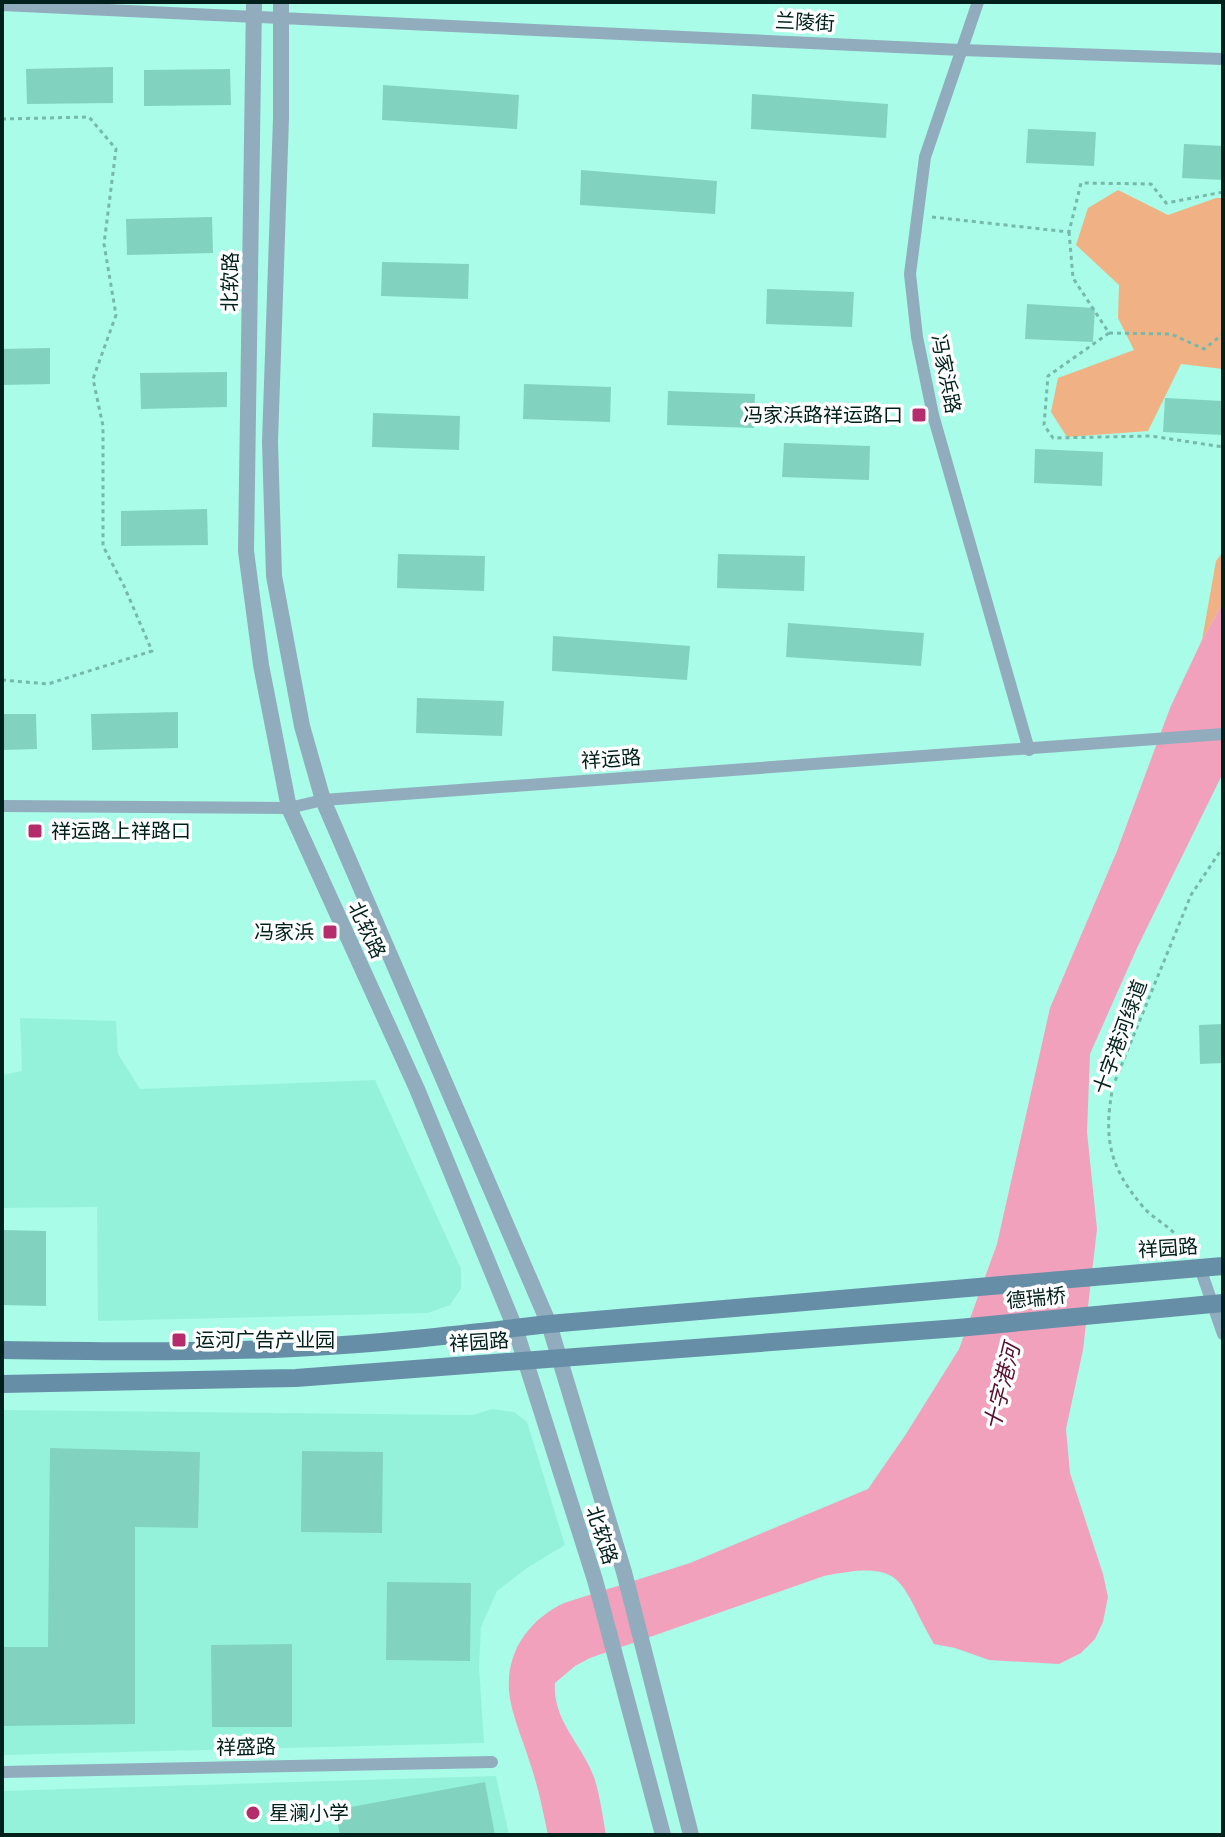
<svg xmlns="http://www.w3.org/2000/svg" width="1225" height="1837" viewBox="0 0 1225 1837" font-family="Figtree,'Noto Sans SC',sans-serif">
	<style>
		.built { fill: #94f2db }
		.green { fill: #f0b284 }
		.water { fill: #f2a1bd }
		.building { fill: #81d3c0 }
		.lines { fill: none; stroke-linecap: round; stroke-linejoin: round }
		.path { stroke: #75b9a9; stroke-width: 3; stroke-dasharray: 4 4; stroke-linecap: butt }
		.minor { stroke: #91acbd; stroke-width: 12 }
		.tertiary { stroke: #91acbd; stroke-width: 16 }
		.secondary { stroke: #668ea7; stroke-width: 18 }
		.poi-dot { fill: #b42c6c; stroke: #fff; stroke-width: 3 }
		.labels { text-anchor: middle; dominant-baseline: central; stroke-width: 7; stroke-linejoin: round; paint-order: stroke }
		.street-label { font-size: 20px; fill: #00211b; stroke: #fff }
		.poi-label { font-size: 20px; fill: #00211b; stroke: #fff; text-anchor: start }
		.water-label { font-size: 22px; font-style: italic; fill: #571131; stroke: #fff }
	</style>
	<rect width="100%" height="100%" fill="#a9fce8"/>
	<g class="built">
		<polygon points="20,1018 116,1021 118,1054 140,1089 375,1080 461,1269 461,1289 450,1305 428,1313 98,1321 97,1207 2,1208 2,1075 22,1071"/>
		<polygon points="492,1409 514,1412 527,1422 565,1545 527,1568 497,1591 481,1627 479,1667 484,1743 2,1755 2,1410 473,1415"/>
		<polygon points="496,1776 509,1835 2,1835 2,1791"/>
	</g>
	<g class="green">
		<polygon points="1118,190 1168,215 1216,198 1223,198 1223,369 1181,364 1148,431 1067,437 1051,412 1058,378 1134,350 1118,318 1119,285 1076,245 1088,208"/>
		<polygon points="1223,552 1223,603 1202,640 1216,561"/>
	</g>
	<path class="water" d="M1223 603V773L1137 948 1090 1054 1087 1132 1097 1229 1083 1350 1066 1429 1070 1473 1103 1574 1108 1597 1103 1622 1095 1639 1081 1653 1059 1664 989 1660 955 1648 934 1644C898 1581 907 1559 824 1576L590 1658 575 1666 555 1683C552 1721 584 1746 595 1780 600 1797 603 1817 606 1835H548C543 1811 538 1786 530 1763 523 1740 511 1714 509 1691 506 1651 530 1619 564 1603L690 1563 868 1489 906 1434 959 1349 997 1244 1050 1008 1117 851 1170 708 1202 640Z"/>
	<g class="building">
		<polygon points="113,67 113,103 27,104 26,69"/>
		<polygon points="230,69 231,105 144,106 144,70"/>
		<polygon points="383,85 519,95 517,129 382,120"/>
		<polygon points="752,94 888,104 886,138 751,129"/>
		<polygon points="1028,129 1096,132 1094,166 1026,163"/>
		<polygon points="1184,144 1223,146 1223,180 1182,178"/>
		<polygon points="581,170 717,181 715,214 580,205"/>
		<polygon points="212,217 213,253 127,255 126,219"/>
		<polygon points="382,262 469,264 468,299 381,296"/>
		<polygon points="767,289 854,292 852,327 766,324"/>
		<polygon points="1027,304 1095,308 1093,342 1025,339"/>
		<polygon points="50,348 50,384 2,385 2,349"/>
		<polygon points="227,372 227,407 141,409 140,373"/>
		<polygon points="524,384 611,387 610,422 523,419"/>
		<polygon points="668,391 755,394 754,428 667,425"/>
		<polygon points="1165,398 1223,401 1223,435 1163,432"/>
		<polygon points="373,413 460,416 459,450 372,447"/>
		<polygon points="784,443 870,446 869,480 782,477"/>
		<polygon points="1035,449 1103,452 1102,486 1034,483"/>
		<polygon points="207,509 208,545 121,546 121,511"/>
		<polygon points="398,554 485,556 484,591 397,588"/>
		<polygon points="718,554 805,556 804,591 717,588"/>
		<polygon points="788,623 924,633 921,666 786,657"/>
		<polygon points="553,636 690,646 687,680 552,671"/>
		<polygon points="417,698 504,701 502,736 416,733"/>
		<polygon points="178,712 178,748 92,750 91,714"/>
		<polygon points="2,714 36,714 37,749 2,750"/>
		<polygon points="1223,1024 1223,1063 1200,1064 1199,1025"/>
		<polygon points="2,1230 46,1231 46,1306 2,1305"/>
		<polygon points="50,1448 200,1452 198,1528 135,1527 135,1724 2,1726 2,1647 48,1647"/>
		<polygon points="302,1451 383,1452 382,1533 301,1532"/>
		<polygon points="387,1582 471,1583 470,1661 386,1660"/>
		<polygon points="292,1644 292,1727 212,1727 211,1645"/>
		<polygon points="485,1782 495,1835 340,1835 335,1810"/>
	</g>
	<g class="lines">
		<g class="path">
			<polyline points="2,119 89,117 116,149 104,244 116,315 93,379 103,426 103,546 124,586 152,651 48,684 2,680"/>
			<polyline points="1222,198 1223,200"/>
			<polyline points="932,217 1069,232 1081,183 1151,184 1166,203 1223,192"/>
			<polyline points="1069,232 1073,278 1109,333 1048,376 1044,425 1053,438 1151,436 1223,447"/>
			<polyline points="1109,333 1171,334 1204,349 1223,334"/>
			<path d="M1188 1252C1183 1246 1178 1238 1173 1232 1164 1223 1152 1217 1144 1208 1109 1167 1103 1138 1113 1086L1191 895 1223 847"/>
		</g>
		<g class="minor">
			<polyline points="978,2 925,157 910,274 917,337 933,415 1029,750"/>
			<polyline points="2,5 961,50 1223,59"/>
			<polyline points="2,806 289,808 323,800 1223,734"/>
			<polyline points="1200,1268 1223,1334"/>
			<polyline points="2,1772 492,1762"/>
		</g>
		<g class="tertiary">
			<polyline points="254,2 246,551 261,665 289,808 417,1089 515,1328 595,1580 663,1835"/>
			<polyline points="281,2 281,118 270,442 274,576 302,726 323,800 549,1324 624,1572 691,1835"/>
		</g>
		<g class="secondary">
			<path d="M2 1350C99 1351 197 1353 294 1348 380 1344 464 1334 549 1324L1223 1266"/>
			<polyline points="2,1384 296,1378 958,1328 1223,1303"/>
		</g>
	</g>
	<g class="poi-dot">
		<rect x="911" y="407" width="16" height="16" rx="4"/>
		<rect x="27" y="823" width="16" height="16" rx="4"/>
		<rect x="322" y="924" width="16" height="16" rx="4"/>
		<rect x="171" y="1332" width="16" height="16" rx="4"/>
		<circle cx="253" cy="1813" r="8"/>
	</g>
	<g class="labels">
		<g class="street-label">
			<text transform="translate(805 22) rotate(3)">兰陵街</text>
			<text transform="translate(230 282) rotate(-89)">北软路</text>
			<text transform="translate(946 374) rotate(79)">冯家浜路</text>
			<text transform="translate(611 759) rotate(-4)">祥运路</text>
			<text transform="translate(367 930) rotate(65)">北软路</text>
			<text transform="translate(1120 1037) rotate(-70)">十字港河绿道</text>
			<text transform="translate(1168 1248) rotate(-4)">祥园路</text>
			<text transform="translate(1036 1298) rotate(-6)">德瑞桥</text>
			<text transform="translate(479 1342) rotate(-4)">祥园路</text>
			<text transform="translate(602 1535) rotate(72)">北软路</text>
			<text transform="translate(246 1747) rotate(-1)">祥盛路</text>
		</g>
		<g class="poi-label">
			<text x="903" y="415" text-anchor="end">冯家浜路祥运路口</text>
			<text x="51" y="831">祥运路上祥路口</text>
			<text x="314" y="932" text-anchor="end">冯家浜</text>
			<text x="195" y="1340">运河广告产业园</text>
			<text x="269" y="1813">星澜小学</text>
		</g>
		<g class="water-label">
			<text transform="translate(1002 1387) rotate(-76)">十字港河</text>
		</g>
	</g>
	<rect width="1225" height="1837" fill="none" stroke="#00211b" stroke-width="8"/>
</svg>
